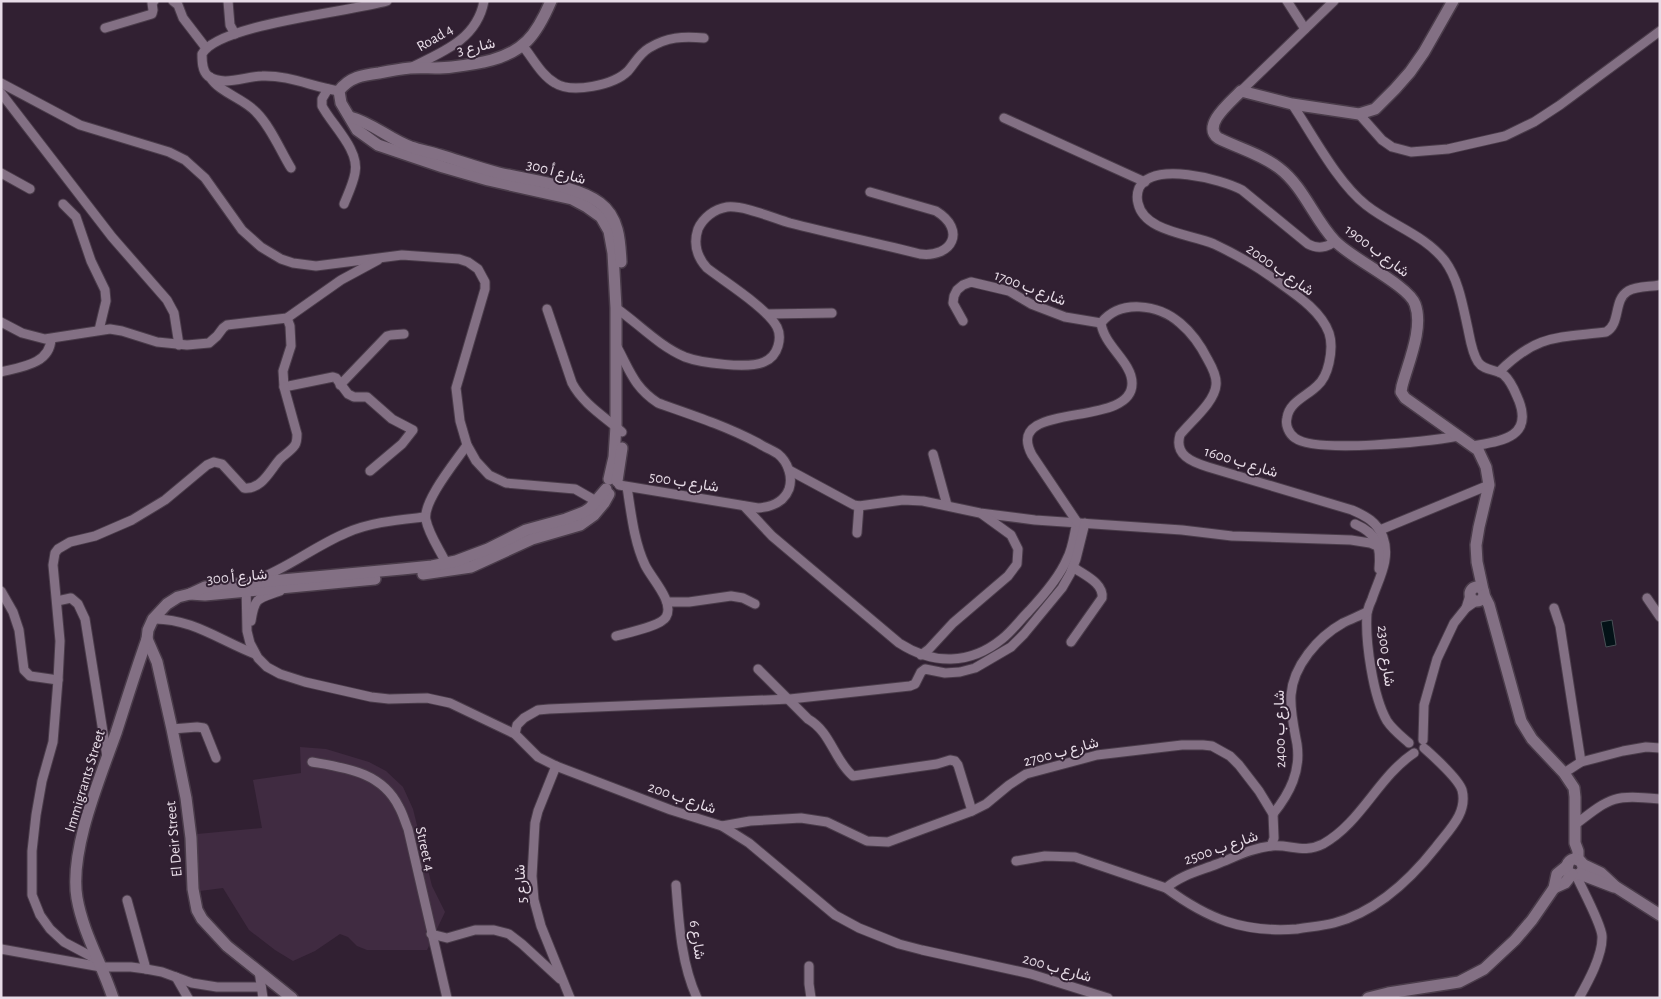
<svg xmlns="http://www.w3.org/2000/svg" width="1661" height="999" viewBox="0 0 1661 999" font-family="'Alegreya Sans',Vazirmatn,sans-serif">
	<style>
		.built { fill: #402b41 }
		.water { fill: #031217; stroke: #474f55 }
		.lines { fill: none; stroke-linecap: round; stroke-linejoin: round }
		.minor-casing { stroke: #4a3c4a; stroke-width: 11 }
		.tertiary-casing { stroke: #4a3c4a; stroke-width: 14 }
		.minor { stroke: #837084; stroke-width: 9 }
		.tertiary { stroke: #837084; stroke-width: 11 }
		.labels { text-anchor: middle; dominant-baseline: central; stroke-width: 4; stroke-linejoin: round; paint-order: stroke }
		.street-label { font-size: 15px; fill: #e7dce7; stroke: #312032 }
	</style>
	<rect width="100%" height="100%" fill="#312032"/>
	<polygon class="built" points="300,747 326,749 369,762 386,771 403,787 413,809 432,886 445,912 427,950 367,950 357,946 348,937 340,934 315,951 293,961 275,950 249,930 223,888 200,891 197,834 262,828 253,780 301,773"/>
	<polygon class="water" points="1612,620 1616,645 1606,647 1601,622"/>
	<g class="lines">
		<defs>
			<g id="minor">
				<polyline points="173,1 178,5 183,18 206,48"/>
				<polyline points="228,1 230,25 235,34"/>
				<polyline points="1287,1 1305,29"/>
				<polyline points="105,28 152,14 153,10 152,3 154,1"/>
				<path d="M522 45C533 58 541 75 555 83 572 94 614 85 628 71 635 63 639 54 649 48 667 37 683 36 704 38"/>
				<path d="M412 67C443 52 477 39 484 1"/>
				<path d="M210 77C220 93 243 98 256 112 271 127 280 150 291 168"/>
				<polyline points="1,83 80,125 169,152 185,160 205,178 242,230 261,247 281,259 293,263 316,266 402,255 459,259 468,262 478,269 485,282 485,289 456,388 460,421 467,445 476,461 489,475 506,483 575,489 596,501"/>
				<path d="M328 89 322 99V106C332 125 360 150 355 173 353 184 348 194 344 204"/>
				<path d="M339 91C313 87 289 75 262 76 246 76 223 87 208 76 202 71 202 61 202 54 218 24 350 12 387 1"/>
				<polyline points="1241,91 1334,1"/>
				<polyline points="1,93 112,237 167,300 174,313 179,345"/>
				<path d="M1292 104C1313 135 1337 182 1366 205 1391 225 1425 235 1445 261 1459 280 1463 307 1468 329 1470 339 1472 353 1478 362 1484 371 1496 369 1504 375 1512 382 1515 392 1519 401 1533 438 1500 441 1473 446"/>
				<polyline points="1359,114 1382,140 1392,147 1411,152 1448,149 1505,136 1534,122 1560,105 1660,31"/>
				<polyline points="1004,118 1145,182"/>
				<polyline points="1,173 30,189"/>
				<polyline points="63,204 76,217 91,261 105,290 106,301 99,330"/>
				<path d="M1335 241C1327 248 1317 249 1308 244L1242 190C1221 179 1153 161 1139 188 1137 193 1137 199 1138 203 1144 232 1191 234 1214 244 1233 253 1253 264 1270 276 1290 291 1320 308 1329 333 1332 342 1331 354 1329 363 1327 372 1324 380 1317 386 1307 396 1289 402 1287 418 1285 425 1289 434 1295 438 1316 454 1431 441 1459 436"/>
				<path d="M616 308C639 324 659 346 685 357 701 363 748 369 764 362 771 359 776 353 778 346 780 339 780 333 777 327 767 308 725 282 707 268 697 257 693 244 698 229 703 218 714 209 727 207 743 205 773 218 790 223 833 234 876 243 920 254 952 258 967 230 936 211L870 192"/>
				<path d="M547 309 572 383C583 404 605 417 622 432"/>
				<polyline points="767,314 832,313"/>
				<polyline points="287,318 290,326 291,346 283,371 284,387 333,377 336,378 348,394 354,397 367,397 392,419 413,430 402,444 370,471"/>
				<polyline points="963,321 953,303 954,296 957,290 963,285 971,282 1009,291 1031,304 1065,317 1101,323"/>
				<polyline points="1,322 22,333 45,339 110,329 122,331 157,342 187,345 209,343 217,336 223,328 227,325 287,318 341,280 378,260"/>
				<path d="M617 347C630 371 634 387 658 403 692 415 726 426 758 443 764 447 772 450 778 454 788 462 793 477 789 489 784 502 771 507 758 508L619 485"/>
				<path d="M1 372C21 367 50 364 51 339"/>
				<path d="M1499 372C1537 334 1557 338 1606 332 1621 324 1613 300 1628 291 1637 286 1650 287 1660 285"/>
				<polyline points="340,385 387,336 391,335 404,334"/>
				<polyline points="933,454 947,505"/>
				<polyline points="789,470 854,505 859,506 903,500 923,501 980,513 1035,520 1182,530 1232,536 1351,540 1370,543 1379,547"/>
				<path d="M744 506 772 536 899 643C933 665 970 665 1002 639 1012 631 1020 620 1029 611 1043 596 1059 578 1067 559 1073 548 1074 534 1077 522"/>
				<path d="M1077 522 1032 455C1002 399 1133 430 1132 383 1132 362 1104 346 1101 323 1120 299 1158 304 1180 323 1192 333 1201 346 1208 360 1212 367 1217 377 1216 385 1215 402 1190 422 1180 435 1174 455 1192 462 1208 467L1352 510C1366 516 1377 522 1383 537 1391 559 1379 578 1372 599 1370 603 1368 609 1367 613 1365 641 1373 697 1387 721 1393 730 1401 736 1409 743"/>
				<path d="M1355 524C1378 534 1381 546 1379 569"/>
				<polyline points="1380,530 1489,485"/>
				<polyline points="857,533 859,506"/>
				<path d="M446 563C440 550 429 535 426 520 422 502 456 461 467 445"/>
				<path d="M256 580C288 568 315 546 346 533 371 522 398 520 425 517"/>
				<polyline points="246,585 247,631 250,643 258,658 267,667 280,674 305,682 371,697 389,699 427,698 450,703 515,734 538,757 556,766 671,810 722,826 749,843 835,915 859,928 899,944 922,950 1031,974 1108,998"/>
				<polyline points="1,591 13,612 19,630 24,670 30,676 58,680"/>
				<polyline points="1647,598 1660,617"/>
				<polyline points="57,601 71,598 78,604 85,619 107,757"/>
				<polyline points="667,602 689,602 731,596 743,598 755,604"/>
				<polyline points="1466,608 1470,595"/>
				<polyline points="1554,608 1560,626 1581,762"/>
				<path d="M153 619C191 618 221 641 255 654"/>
				<path d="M251 621C255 596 258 599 280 591"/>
				<path d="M616 636C627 633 661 626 666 617 675 602 651 578 645 565 634 542 631 512 627 487"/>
				<path d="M1071 642 1102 598C1104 583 1084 575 1073 567"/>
				<polyline points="921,655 929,649 953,623 1008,576 1017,564 1018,549 1011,535 982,514"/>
				<path d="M758 669 808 719C831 732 834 760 853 776L937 764 950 760 955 761 958 765 972 811"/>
				<polyline points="172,729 197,727 204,728 216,758"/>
				<polyline points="515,734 517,725 524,718 538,710 549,709 790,699 910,686 915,684 921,672 925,669 945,673 960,672 975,668 1011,647 1024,634 1062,588 1070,574 1076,559 1085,523"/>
				<polyline points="1423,740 1424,705 1437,659 1454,623 1466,608 1476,601"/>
				<path d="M1414 753C1378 777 1361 823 1323 844 1303 854 1291 844 1271 846 1252 848 1235 857 1217 864 1199 871 1181 875 1166 888 1208 919 1243 933 1297 929 1309 927 1322 926 1334 923 1376 912 1410 880 1436 847 1449 830 1468 813 1462 790 1458 778 1434 757 1424 748"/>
				<path d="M312 762C346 768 382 772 399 807 403 814 405 822 408 829L447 998"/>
				<polyline points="556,766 538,811 535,823 532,876 534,900 541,926 570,998"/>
				<polyline points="1564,773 1581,762 1623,751 1646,747 1660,748"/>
				<path d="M1273 814C1290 793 1301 771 1297 744 1294 728 1290 711 1291 695 1293 666 1318 637 1343 623 1351 619 1359 616 1367 612"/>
				<path d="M1576 824C1612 796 1614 795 1660 799"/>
				<polyline points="722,826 750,821 801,818 827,822 867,841 888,842 972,811 986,804 1009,785 1026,774 1097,755 1182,745 1203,745 1212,746 1230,756 1239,765 1259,791 1273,814 1274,838 1271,846"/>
				<polyline points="1016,861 1045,856 1075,857 1166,888"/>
				<path d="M1576 875C1582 889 1601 923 1602 936 1603 955 1588 982 1579 998"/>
				<path d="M676 885C679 923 681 963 697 998"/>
				<polyline points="127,900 146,969"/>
				<polyline points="431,934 447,938 475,930 494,930 509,934 522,944 560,979"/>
				<polyline points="1,949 101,967 131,967 146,969 162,972 192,983 217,987 261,987"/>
				<path d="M98 960 64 942 50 929 40 915 32 895V851L36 815 42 781 53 742 58 680 60 641 53 565 55 553 58 549 70 542 95 536 132 520 165 500 207 465 214 462 222 464 244 488C262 490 270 470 280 459 285 454 291 451 295 445 297 442 297 438 297 434L284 387"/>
				<polyline points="809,966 809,984 811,998"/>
				<polyline points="259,971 263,998"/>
				<polyline points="176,977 188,998"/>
			</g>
			<g id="tertiary">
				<path d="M551 1C545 15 537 31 527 41 508 60 477 64 452 67 438 69 424 67 410 68 400 69 389 71 379 73 363 75 349 77 339 91L341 103 357 130 378 145 443 167 488 180 572 199 587 207 601 217 609 231 613 253 616 308V426L614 457 609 479"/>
				<path d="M1453 1 1424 52 1410 72 1395 89 1375 109 1359 114 1292 104 1241 91C1232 101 1201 125 1218 138 1238 148 1261 154 1279 168 1304 187 1314 219 1335 241 1352 259 1408 285 1415 304 1424 328 1408 363 1402 386L1401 392 1405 398 1478 450 1486 467 1489 485 1479 527 1476 545 1477 562 1483 590"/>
				<path d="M350 117C371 122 389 139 411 147 420 150 430 152 440 155 460 161 479 168 499 173 528 180 576 185 600 203 619 217 620 241 621 262"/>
				<polyline points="617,481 622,448"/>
				<polyline points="423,574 471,567 532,539 580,525 594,515 604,503 609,494"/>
				<circle cx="1477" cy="594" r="7"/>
				<polyline points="190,594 205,595 375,579"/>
				<polyline points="1484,595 1489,605 1521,721 1532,739 1564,773 1574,788 1575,797 1575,843 1578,851 1578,860"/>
				<polyline points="147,639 157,662 172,729 186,798 191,838 193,889 197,910 202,919 227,946 292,998"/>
				<circle cx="1575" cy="867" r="8"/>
				<polyline points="1582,864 1601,873 1616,887 1660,915"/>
				<polyline points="1580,874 1614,887"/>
				<polyline points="1554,888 1565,883 1572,874"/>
				<path d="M113 998C102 964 83 933 77 898 69 851 100 778 116 733 126 702 136 670 147 639L148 630 153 619 167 604 178 597 190 594 205 587 402 569 432 566 456 561 488 549 526 530 566 519 584 512 590 508 606 489"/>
				<polyline points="1368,998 1388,993 1459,982 1484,969 1515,940 1532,920 1554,888 1557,874 1568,865"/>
			</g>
		</defs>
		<use href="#minor" class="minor-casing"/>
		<use href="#tertiary" class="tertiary-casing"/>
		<use href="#minor" class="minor"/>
		<use href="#tertiary" class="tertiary"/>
	</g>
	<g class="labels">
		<g class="street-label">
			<text transform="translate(435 38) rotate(-30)">Road 4</text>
			<text transform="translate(476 47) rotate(-12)">شارع 3</text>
			<text transform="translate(556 172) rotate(15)">شارع أ 300</text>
			<text transform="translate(1377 251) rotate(37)">شارع ب 1900</text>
			<text transform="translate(1280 270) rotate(35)">شارع ب 2000</text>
			<text transform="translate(1030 288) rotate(21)">شارع ب 1700</text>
			<text transform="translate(1241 462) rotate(17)">شارع ب 1600</text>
			<text transform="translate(684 482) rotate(9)">شارع ب 500</text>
			<text transform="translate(237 577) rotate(-5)">شارع أ 300</text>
			<text transform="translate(1386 656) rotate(83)">شارع 2300</text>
			<text transform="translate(1280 729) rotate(-91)">شارع ب 2400</text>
			<text transform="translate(1061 752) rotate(-15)">شارع ب 2700</text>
			<text transform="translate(85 781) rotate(-73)">Immigrants Street</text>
			<text transform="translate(682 798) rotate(19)">شارع ب 200</text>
			<text transform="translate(174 839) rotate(-95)">El Deir Street</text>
			<text transform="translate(1221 848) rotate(-19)">شارع ب 2500</text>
			<text transform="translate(425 849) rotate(77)">Street 4</text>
			<text transform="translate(521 884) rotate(-94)">شارع 5</text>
			<text transform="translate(697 940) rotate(81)">شارع 6</text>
			<text transform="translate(1057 968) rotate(16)">شارع ب 200</text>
		</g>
	</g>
	<rect width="1661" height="999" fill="none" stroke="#e7dce7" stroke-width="5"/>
</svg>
